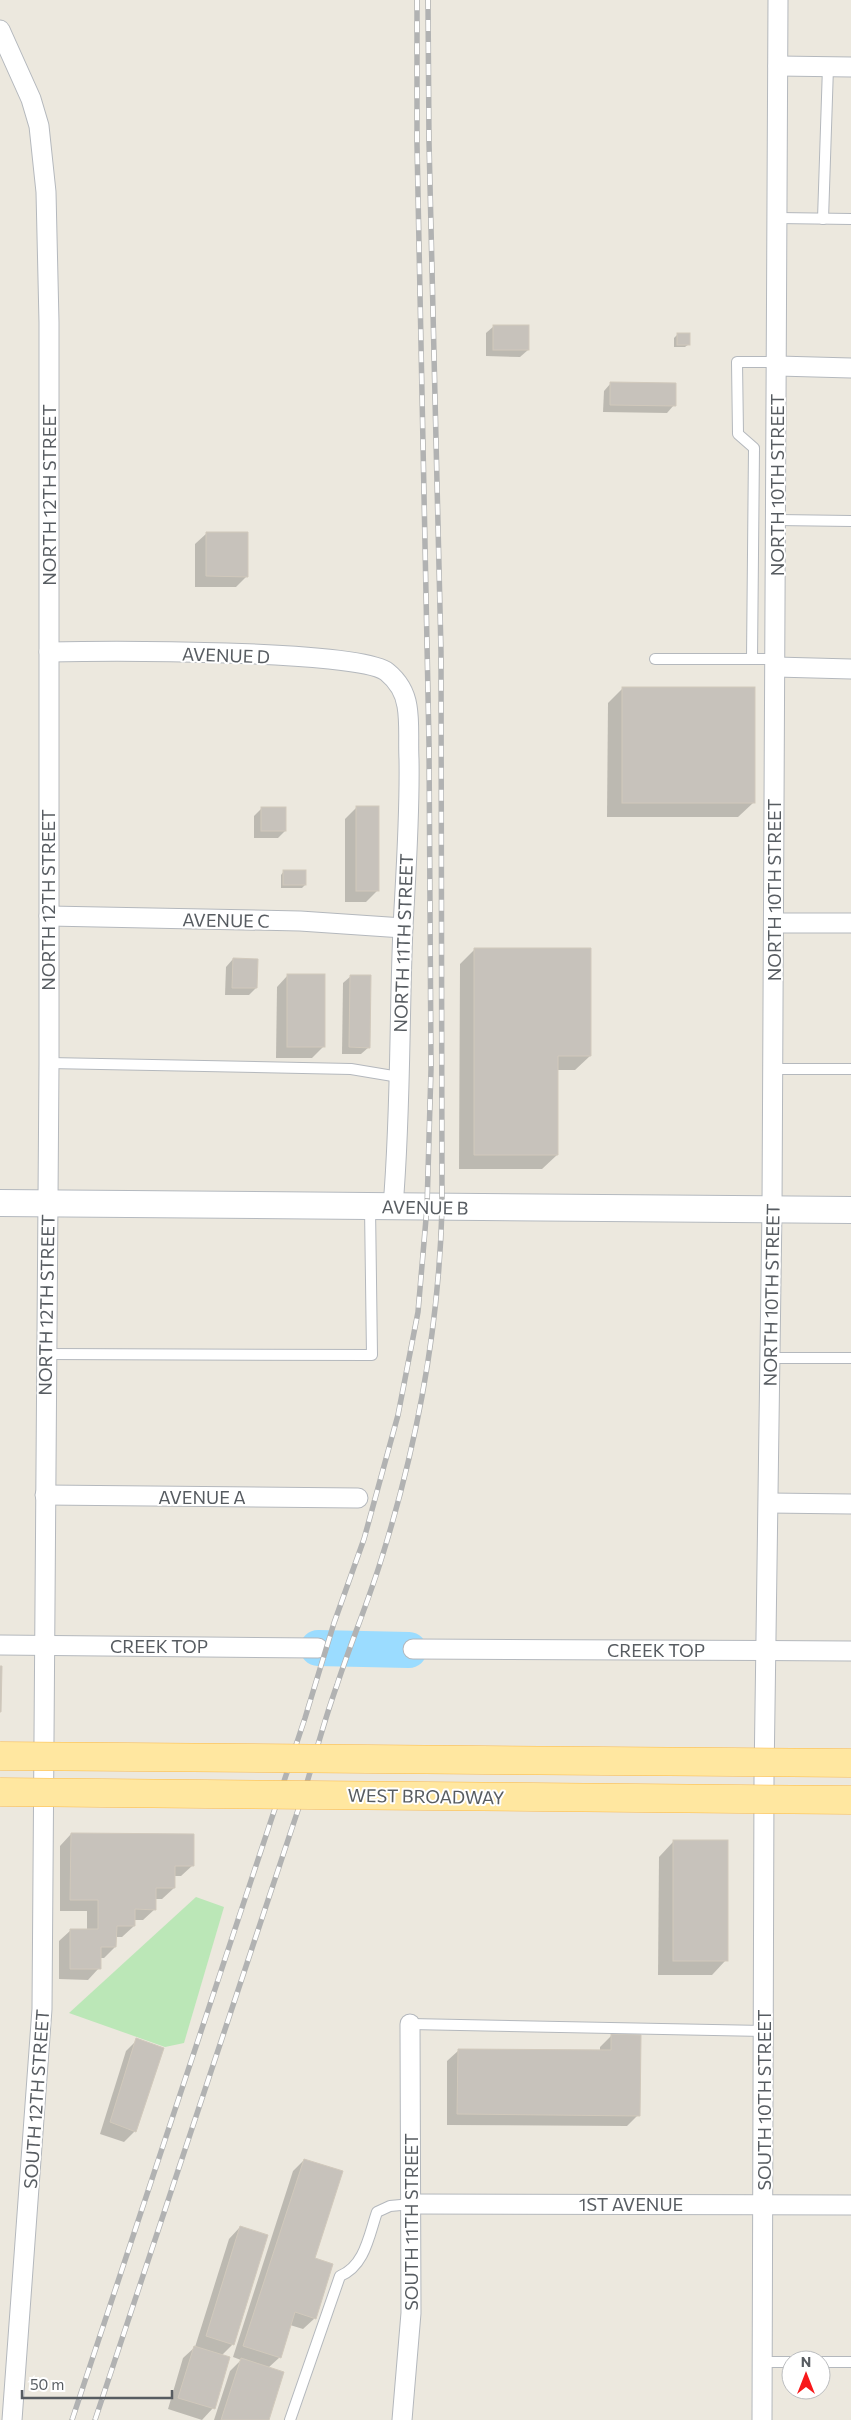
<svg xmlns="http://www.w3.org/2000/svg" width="851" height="2420" viewBox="0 0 851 2420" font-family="Commissioner,sans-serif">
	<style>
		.green { fill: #bbe7b7 }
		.shadow { fill: #0003 }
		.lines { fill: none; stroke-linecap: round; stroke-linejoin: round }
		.river { stroke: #9bdcff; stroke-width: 36 }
		.building { fill: #c7c2bb; stroke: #d1c9bc }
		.lane-casing { stroke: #b4b8bd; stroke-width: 12 }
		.street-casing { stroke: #b4b8bd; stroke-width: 21 }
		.secondary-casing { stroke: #b4b9bf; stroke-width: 28 }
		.lane { stroke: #fff; stroke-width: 10 }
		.street { stroke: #fff; stroke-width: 19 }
		.secondary { stroke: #fff; stroke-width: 26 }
		.rail-casing { stroke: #b1b2b2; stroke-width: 5.5 }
		.rail { stroke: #fff; stroke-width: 4; stroke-dasharray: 11; stroke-linecap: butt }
		.primary-bridge-casing { stroke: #fdba46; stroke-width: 29; stroke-linecap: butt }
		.primary-bridge { stroke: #ffe7a0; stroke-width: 28 }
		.labels { text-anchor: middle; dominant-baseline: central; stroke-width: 4; stroke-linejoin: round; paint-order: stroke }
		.street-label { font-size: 18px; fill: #575c61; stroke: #fff }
	</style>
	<rect width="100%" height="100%" fill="#ece8de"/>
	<polygon class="green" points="196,1897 224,1907 184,2043 165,2047 69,2013"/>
	<g class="shadow">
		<polygon points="494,326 528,350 520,357 486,356 486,333"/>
		<polygon points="677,335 689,344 685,347 674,347 674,338"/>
		<polygon points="611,383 674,405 667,413 603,412 604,391"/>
		<polygon points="207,533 247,576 236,587 195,587 195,544"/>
		<polygon points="623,688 753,803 738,817 607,817 608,703"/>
		<polygon points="262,808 285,831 278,838 254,838 254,816"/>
		<polygon points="356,808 378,890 366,902 345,902 345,819"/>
		<polygon points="284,871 305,885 302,888 281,888 281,875"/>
		<polygon points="475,949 590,1056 575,1070 557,1070 557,1155 542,1169 459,1169 460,964"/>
		<polygon points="233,959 256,988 249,995 225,995 226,967"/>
		<polygon points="288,975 324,1046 312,1058 276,1058 277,987"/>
		<polygon points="351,976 369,1047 361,1054 342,1054 343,983"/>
		<polygon points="71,1834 193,1865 181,1876 174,1876 174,1888 162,1899 155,1899 155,1909 143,1920 134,1920 134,1926 122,1937 115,1937 115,1947 104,1958 99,1958 99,1968 88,1980 59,1979 59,1941 71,1930 87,1930 87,1911 60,1911 60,1846"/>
		<polygon points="673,1842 726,1960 712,1975 658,1975 659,1857"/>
		<polygon points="611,2036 638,2115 627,2126 447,2125 447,2061 459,2050 600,2051 600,2047"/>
		<polygon points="137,2040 135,2131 124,2142 100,2134 126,2051"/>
		<polygon points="304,2160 313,2259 315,2318 303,2329 290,2325 280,2357 268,2368 268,2420 214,2420 230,2371 241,2360 233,2357 293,2171"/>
		<polygon points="240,2227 233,2344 222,2355 213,2408 202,2420 168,2409 183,2358 195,2347 229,2239"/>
	</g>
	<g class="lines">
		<polyline class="river" points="318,1648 409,1650"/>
	</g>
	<g class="building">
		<rect x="493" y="325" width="36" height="25"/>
		<rect x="677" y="333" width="13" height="12"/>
		<polygon points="610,382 676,383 676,406 610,405"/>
		<polygon points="206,532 248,532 248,577 206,576"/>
		<rect x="622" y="687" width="133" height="116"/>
		<rect x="356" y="806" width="23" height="85"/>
		<rect x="261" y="807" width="25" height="24"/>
		<rect x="283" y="870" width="23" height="15"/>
		<polygon points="474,948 591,948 591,1056 558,1056 558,1155 474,1155"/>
		<polygon points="233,958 258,959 257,988 232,988"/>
		<rect x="287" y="974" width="38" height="73"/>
		<polygon points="350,975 371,975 370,1048 349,1047"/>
		<polygon points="0,1666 2,1666 1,1712 0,1712"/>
		<polygon points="71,1833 194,1834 194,1866 175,1866 175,1888 156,1888 156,1910 135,1909 135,1926 117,1926 116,1947 101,1947 101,1969 70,1969 70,1929 98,1929 98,1900 70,1900"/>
		<rect x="673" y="1840" width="55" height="121"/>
		<polygon points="611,2034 641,2035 640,2116 457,2114 458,2049 611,2050"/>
		<polygon points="136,2038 164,2048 136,2132 110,2122"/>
		<polygon points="304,2159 343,2171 315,2258 333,2264 316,2319 295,2312 281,2358 243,2346"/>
		<polygon points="240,2226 268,2235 234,2345 206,2336"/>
		<polygon points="194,2346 230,2357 215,2409 178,2398"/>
		<polygon points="241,2358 284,2372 269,2420 221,2420"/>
	</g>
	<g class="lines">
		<defs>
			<g id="lane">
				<polyline points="778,218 851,219"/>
				<polyline points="823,219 828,67"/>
				<polyline points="777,520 851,521"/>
				<polyline points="655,659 776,659"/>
				<polyline points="752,659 754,448 738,434 737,362 778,362"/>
				<polyline points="49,1063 351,1069 399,1077"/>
				<polyline points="773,1069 851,1069"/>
				<polyline points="46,1354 372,1355 370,1207"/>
				<polyline points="770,1358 851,1358"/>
				<polyline points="410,2024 764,2031"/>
				<polyline points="762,2362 791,2362"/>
				<polyline points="821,2362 851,2362"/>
				<path d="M290 2420 340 2276C365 2266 369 2235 377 2212L390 2206 412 2204"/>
			</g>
			<g id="street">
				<polyline points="0,30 31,99 39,126 46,192 49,322 49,1063 42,2009 12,2420"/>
				<polyline points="778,66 851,67"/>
				<polyline points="778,366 851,368"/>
				<path d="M49 652C99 651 359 649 387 672 398 681 405 693 407 706 410 723 408 742 409 759 410 815 406 871 403 927 399 1020 401 1114 393 1206"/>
				<polyline points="776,667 851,669"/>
				<polyline points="49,916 300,921 403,928"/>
				<polyline points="774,923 851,923"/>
				<polyline points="45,1495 358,1498"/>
				<polyline points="769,1503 851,1504"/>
				<polyline points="0,1645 318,1648"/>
				<polyline points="413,1649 851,1651"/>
				<polyline points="412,2204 851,2205"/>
				<polyline points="402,2420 411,2313 410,2024"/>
				<polyline points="762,2420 764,1779 772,1209 778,0"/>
			</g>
			<polyline id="secondary" points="0,1203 851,1210"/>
		</defs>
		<use href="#lane" class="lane-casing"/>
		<use href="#street" class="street-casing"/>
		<use href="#secondary" class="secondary-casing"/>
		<use href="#lane" class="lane"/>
		<use href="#street" class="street"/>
		<use href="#secondary" class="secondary"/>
		<defs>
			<g id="rail">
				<polyline points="72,2420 305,1718 334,1623 364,1539 398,1415 418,1312 427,1207 431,1069 429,744 417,144 417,0"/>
				<path d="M95 2420 306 1786C316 1752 325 1718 337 1685 351 1642 369 1600 382 1557 417 1445 439 1325 442 1208L441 652 429 142 428 0"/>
			</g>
		</defs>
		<use href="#rail" class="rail-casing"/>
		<use href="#rail" class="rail"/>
		<defs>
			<g id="primary-bridge">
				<polyline points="0,1756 851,1763"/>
				<polyline points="0,1792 851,1800"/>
			</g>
		</defs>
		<use href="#primary-bridge" class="primary-bridge-casing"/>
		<use href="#primary-bridge" class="primary-bridge"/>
	</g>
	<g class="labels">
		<g class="street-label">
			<text transform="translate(777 485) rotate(-90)">NORTH 10TH STREET</text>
			<text transform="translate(49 495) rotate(-90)">NORTH 12TH STREET</text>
			<text transform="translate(226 655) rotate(2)">AVENUE D</text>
			<text transform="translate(774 890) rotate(-90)">NORTH 10TH STREET</text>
			<text transform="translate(48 900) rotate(-90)">NORTH 12TH STREET</text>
			<text transform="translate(226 920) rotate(1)">AVENUE C</text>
			<text transform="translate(403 943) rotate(-88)">NORTH 11TH STREET</text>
			<text transform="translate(425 1207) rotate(1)">AVENUE B</text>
			<text transform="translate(771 1295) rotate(-89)">NORTH 10TH STREET</text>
			<text transform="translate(46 1305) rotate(-89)">NORTH 12TH STREET</text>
			<text x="202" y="1497">AVENUE A</text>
			<text x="159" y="1646">CREEK TOP</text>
			<text x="656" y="1650">CREEK TOP</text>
			<text transform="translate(426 1796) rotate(1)">WEST BROADWAY</text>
			<text transform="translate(36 2099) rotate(-86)">SOUTH 12TH STREET</text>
			<text transform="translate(764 2100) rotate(-90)">SOUTH 10TH STREET</text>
			<text x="631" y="2204">1ST AVENUE</text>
			<text transform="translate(411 2222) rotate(-90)">SOUTH 11TH STREET</text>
		</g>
	</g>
	<g transform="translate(806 2375)"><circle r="24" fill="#ffffff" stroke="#bcbec0"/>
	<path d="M0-4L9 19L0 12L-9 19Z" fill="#f8181a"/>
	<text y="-8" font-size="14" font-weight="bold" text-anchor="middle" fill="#575c61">N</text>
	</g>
	<path d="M22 2390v8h150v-8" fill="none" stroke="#575c61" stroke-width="2.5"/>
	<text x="30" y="2390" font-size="15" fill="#575c61" stroke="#ffffff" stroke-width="4" paint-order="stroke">50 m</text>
</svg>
